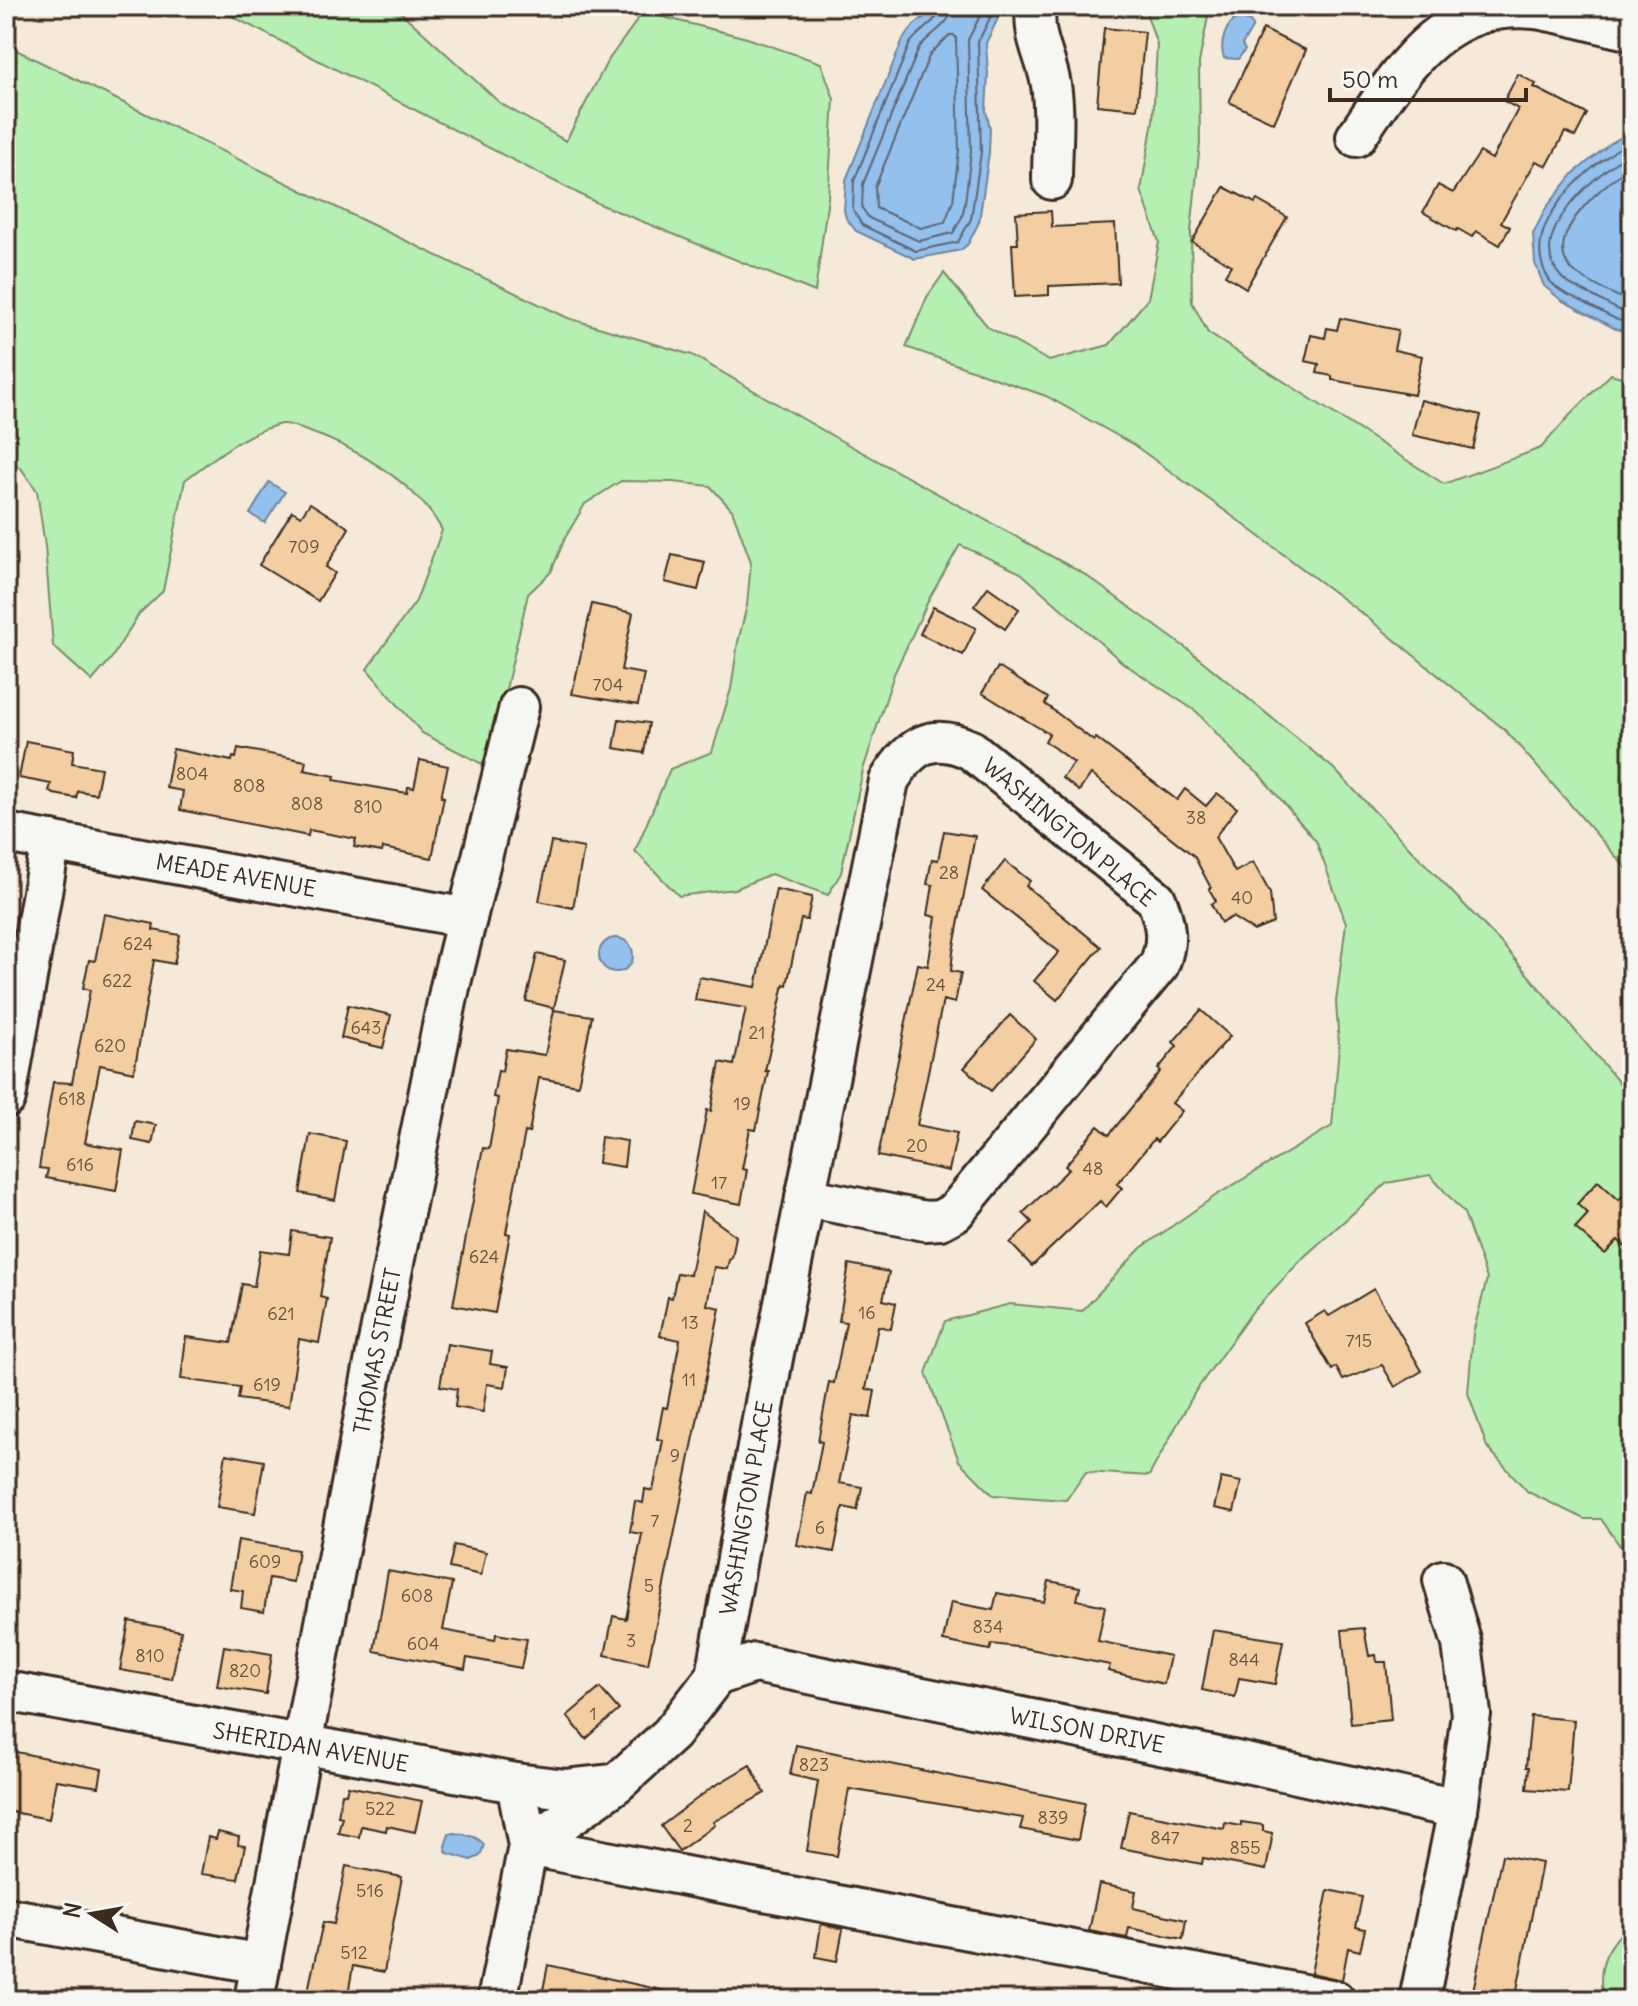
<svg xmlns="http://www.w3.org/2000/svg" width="1638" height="2006" viewBox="0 0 1638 2006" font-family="Delius,sans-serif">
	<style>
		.green { fill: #b6efb2; stroke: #788c68; stroke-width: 2 }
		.water { fill: #93c0ed; stroke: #70849a; stroke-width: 2 }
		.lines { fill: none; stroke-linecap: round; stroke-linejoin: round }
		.shore { stroke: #5e6671; stroke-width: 2 }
		.building { fill: #f2cea2; stroke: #3b2a1e; stroke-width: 2 }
		.minor-casing { stroke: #3b2a1e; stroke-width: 44 }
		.minor { stroke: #f6f6f2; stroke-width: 38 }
		.labels { text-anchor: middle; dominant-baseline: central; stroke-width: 6; stroke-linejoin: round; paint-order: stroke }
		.number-label { font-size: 18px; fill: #69533f }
		.street-label { font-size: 22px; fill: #3b2a1e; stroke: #f6f6f2 }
	</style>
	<rect width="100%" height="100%" fill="#f5eada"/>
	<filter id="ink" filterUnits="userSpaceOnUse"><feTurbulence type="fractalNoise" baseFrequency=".0125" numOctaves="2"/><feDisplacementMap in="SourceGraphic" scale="16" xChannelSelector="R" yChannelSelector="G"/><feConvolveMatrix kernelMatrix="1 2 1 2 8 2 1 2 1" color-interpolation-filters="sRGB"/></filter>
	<g filter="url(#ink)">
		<g class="green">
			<polygon points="212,6 394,6 500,103 566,141 607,62 643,12 747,38 821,63 834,99 828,198 815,292 597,203"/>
			<polygon points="1144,6 1210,6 1199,63 1200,143 1191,232 1192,302 1208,333 1444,484 1541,448 1570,415 1611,374 1632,380 1632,875 1505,730 1368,618 1239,521 1134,445 1046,396 906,347 927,297 944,273 988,327 1049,361 1109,345 1148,299 1159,242 1141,190 1153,121 1157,45"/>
			<path d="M6 45 356 217 568 318 692 355 838 439 1084 574 1189 650 1333 768 1502 944 1632 1098V1285L1627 1292 1632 1339V1563L1601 1519H1584L1528 1492 1487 1447 1468 1393 1473 1333 1487 1279 1464 1213 1430 1175 1387 1183 1305 1256 1252 1312 1195 1392 1149 1476 1086 1472 1066 1500 993 1495 959 1461 926 1373 945 1321 1010 1304 1082 1311 1141 1248 1215 1196 1332 1126 1339 1046 1336 1002 1346 923 1316 841 1259 774 1241 760 1197 712 1123 663 1021 573 960 545 930 597 894 674 863 770 841 873 828 895 771 874 735 889 679 896 635 851 670 769 712 752 731 689 738 642 747 605 751 562 732 510 710 486 673 482 621 481 585 504 565 538 551 572 528 594 488 767 422 733 367 669 416 601 442 530C417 483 354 446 304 430 297 427 289 423 281 424 243 433 215 458 185 480L163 591 139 614 111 659 92 681 53 646 45 546 37 491 20 467 6 461V148L12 139 13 105 6 100Z"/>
			<path d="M1632 1921V2000H1603C1596 1963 1607 1947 1632 1921Z"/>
		</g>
		<g class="water">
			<polygon points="938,6 1004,6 986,43 988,74 986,111 990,128 989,153 979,222 968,244 961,250 915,259 856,231 846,218 844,210 846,180 903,39 914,25"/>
			<path d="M1239 17 1250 22 1253 26 1242 45 1245 50 1238 59 1224 58C1219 44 1225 24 1239 17Z"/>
			<polygon points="1632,131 1632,333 1616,329 1561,300 1544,286 1535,263 1533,234 1546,208 1574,173 1611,143"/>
			<polygon points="269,482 285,492 265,523 250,514"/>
			<circle cx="616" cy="955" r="17"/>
			<path d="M454 1833C466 1835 477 1835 484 1845L480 1856 471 1860 447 1853 445 1846 449 1834Z"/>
		</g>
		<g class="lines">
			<g class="shore">
				<path d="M943 6C941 18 919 31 910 43L854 181 853 210 862 225 916 251 958 242 971 219 981 152 978 42 996 6"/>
				<path d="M953 6C951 25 930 33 919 48L863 184 862 208 869 218 919 241 953 233 962 217 965 203 971 151 968 40 985 6"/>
				<polygon points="950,35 954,35 956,38 959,150 953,201 945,222 921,228 876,208 875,187 930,54"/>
				<path d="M1632 140C1591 164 1513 226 1550 281 1559 293 1575 297 1587 304 1602 312 1616 321 1632 325"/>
				<path d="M1632 152C1599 171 1522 234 1561 277 1569 286 1582 290 1593 296 1606 303 1618 311 1632 315"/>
				<path d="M1632 166C1606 182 1541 235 1571 269 1577 277 1621 299 1632 302"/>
			</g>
		</g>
		<g class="building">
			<polygon points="1104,28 1145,32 1137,109 1097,105"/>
			<polygon points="1263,29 1306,50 1274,123 1229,102"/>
			<polygon points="1518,74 1536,84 1534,87 1587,114 1575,137 1565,132 1547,166 1536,161 1501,222 1510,227 1500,245 1476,231 1472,237 1458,229 1456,231 1423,212 1438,185 1453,193 1480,152 1492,159 1518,109 1504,101"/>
			<polygon points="1224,187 1255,203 1257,200 1287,217 1246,288 1225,275 1231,265 1192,242"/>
			<polygon points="1051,211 1052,227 1115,224 1118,283 1049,286 1049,295 1015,297 1012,244 1018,244 1016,213"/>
			<polygon points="1340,318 1398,330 1394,350 1422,356 1414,395 1332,380 1332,376 1317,373 1319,364 1305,361 1311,335 1325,338 1327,328 1337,330"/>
			<polygon points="1421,400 1481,415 1473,449 1412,435"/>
			<polygon points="310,503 349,528 326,567 335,573 318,601 259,565 292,511 301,516"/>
			<polygon points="672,555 705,562 698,590 665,582"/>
			<polygon points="988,587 1019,609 1005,629 974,606"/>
			<polygon points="592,604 633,613 621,670 644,674 638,705 572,694"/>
			<polygon points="933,607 976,628 963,655 920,634"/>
			<polygon points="998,667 1048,698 1045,704 1094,741 1096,738 1177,800 1185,789 1206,806 1217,793 1237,808 1215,837 1235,872 1253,862 1270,893 1273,923 1254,931 1232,917 1221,923 1211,904 1216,901 1209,889 1211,888 1194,856 1091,774 1079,791 1062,778 1074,763 1045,741 1049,734 982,693"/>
			<polygon points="619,719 649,723 644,753 614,748"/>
			<polygon points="26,741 74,750 72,763 101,768 96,794 78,791 76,798 54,794 49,791 51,784 19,778"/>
			<polygon points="238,748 306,761 304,770 335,776 334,780 407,793 408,787 414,788 420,760 448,766 441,797 444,797 432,858 383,848 382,852 354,847 356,839 309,830 308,836 180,810 183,791 166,788 173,749 232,761 233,757 236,758"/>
			<polygon points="944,831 975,836 953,952 951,971 961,973 955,1003 943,1000 917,1125 957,1133 949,1171 878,1156 918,964 928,966 936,917 928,915 933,885 927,884 932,859 938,860"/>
			<polygon points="551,842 584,848 573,908 539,901"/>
			<polygon points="1005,861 1030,881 1026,886 1101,947 1057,1000 1034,981 1059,952 982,890"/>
			<polygon points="776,889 812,897 807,920 801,919 787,985 784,984 765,1071 768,1071 756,1130 750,1129 742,1169 747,1170 741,1204 691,1194 707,1110 711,1111 720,1062 734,1065 746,1008 695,1000 699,977 756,987"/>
			<polygon points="104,914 154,924 153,930 180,935 174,964 154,960 134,1072 100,1065 85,1143 123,1150 116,1191 46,1178 48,1169 39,1168 53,1082 72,1083 90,990 83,988 89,960 95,961"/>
			<polygon points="537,954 565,960 554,1008 526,1001"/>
			<polygon points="348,1005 391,1015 383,1048 341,1038"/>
			<polygon points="554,1010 592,1016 578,1085 539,1078 529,1133 525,1132 506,1233 510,1234 495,1313 453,1305 483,1148 489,1149 498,1098 493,1097 498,1070 502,1071 506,1049 545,1055"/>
			<polygon points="1201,1010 1230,1036 1172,1103 1182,1111 1157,1142 1154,1139 1117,1184 1122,1188 1106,1207 1100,1201 1032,1266 1010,1243 1032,1222 1023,1213 1069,1169 1065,1166 1098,1126 1109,1135 1161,1071 1158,1069 1177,1046 1173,1042"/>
			<polygon points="1010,1015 1036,1039 991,1091 964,1068"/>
			<polygon points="135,1121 156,1125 152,1144 132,1140"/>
			<polygon points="310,1134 346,1141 335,1200 300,1193"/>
			<polygon points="601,1137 627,1141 624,1167 598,1163"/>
			<polygon points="1598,1181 1619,1200 1632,1185 1632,1253 1618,1240 1605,1254 1575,1228 1588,1214 1577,1204"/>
			<polygon points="702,1211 736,1236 732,1258 729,1260 727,1269 714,1267 707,1305 720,1308 648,1664 605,1655 613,1616 626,1619 642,1534 630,1532 635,1501 643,1503 645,1489 653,1491 663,1440 657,1439 663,1407 667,1408 680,1340 660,1336 668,1297 672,1298 677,1273 690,1275"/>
			<polygon points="292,1231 330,1237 320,1297 327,1299 319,1343 299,1339 289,1406 238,1399 240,1387 181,1379 186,1337 231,1343 242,1284 254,1286 260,1250 289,1254"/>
			<polygon points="849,1264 889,1272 883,1300 896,1303 891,1329 878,1326 866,1389 875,1391 870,1418 853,1415 839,1483 862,1487 857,1510 843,1507 834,1552 797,1545 807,1493 812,1494 822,1442 818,1441 829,1382 834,1383 846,1322 839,1321"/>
			<polygon points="1374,1289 1422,1371 1395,1387 1382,1365 1343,1380 1336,1367 1332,1370 1305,1323 1325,1311 1329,1316"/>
			<polygon points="447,1344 492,1351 490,1364 508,1367 505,1387 487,1384 483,1412 455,1407 457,1389 440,1386"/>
			<polygon points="226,1454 264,1461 255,1513 217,1507"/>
			<polygon points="1221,1478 1241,1482 1234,1512 1214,1508"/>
			<polygon points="238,1540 298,1550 293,1582 269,1578 264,1612 241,1608 243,1591 230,1589"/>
			<polygon points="454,1545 486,1552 481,1575 449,1568"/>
			<polygon points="388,1571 452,1583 443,1630 495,1640 496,1634 527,1639 521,1668 467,1658 465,1669 374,1651"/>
			<polygon points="1049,1581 1080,1587 1077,1600 1105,1606 1098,1641 1170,1656 1164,1684 1108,1671 1110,1665 1025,1648 992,1644 990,1650 943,1641 951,1602 993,1610 997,1593 1044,1602"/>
			<polygon points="129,1621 181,1631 172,1679 120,1670"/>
			<polygon points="1364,1628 1369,1656 1376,1655 1377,1662 1386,1662 1391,1720 1351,1724 1342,1630"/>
			<polygon points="1213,1630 1283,1641 1275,1684 1239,1678 1235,1697 1202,1690"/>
			<polygon points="224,1646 272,1654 266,1694 217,1686"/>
			<polygon points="600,1688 619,1710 586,1739 567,1716"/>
			<polygon points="1531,1716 1574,1720 1568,1792 1527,1789 1529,1767 1526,1767"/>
			<polygon points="796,1745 1085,1803 1078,1840 1020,1829 1023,1818 849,1789 837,1856 807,1851 818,1781 790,1775"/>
			<polygon points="6,1750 102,1769 99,1787 56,1780 49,1819 6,1811"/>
			<polygon points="750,1765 765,1793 713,1822 715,1825 679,1851 661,1826 711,1788"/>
			<polygon points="348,1786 422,1801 415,1832 387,1826 386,1831 361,1826 359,1837 338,1833 342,1817 338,1816 342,1793 346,1794"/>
			<polygon points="1129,1811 1224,1829 1225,1823 1241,1826 1241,1822 1263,1825 1263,1831 1273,1833 1266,1870 1203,1858 1202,1864 1121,1848"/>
			<polygon points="218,1832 239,1837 238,1845 245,1846 238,1879 201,1874 208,1837 216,1839"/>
			<polygon points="1502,1855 1542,1863 1515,2000 1471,2000"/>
			<polygon points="346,1866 402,1877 384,1972 353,1966 347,2000 306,2000 323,1922 334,1924"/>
			<polygon points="1099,1884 1136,1891 1133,1908 1186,1920 1183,1939 1129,1928 1127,1938 1089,1931"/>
			<polygon points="1328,1890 1362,1897 1356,1927 1365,1929 1360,1951 1348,1948 1342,1980 1311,1973"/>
			<polygon points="821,1924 843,1929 837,1961 816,1957"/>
			<polygon points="548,1965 666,1991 665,2000 566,2000 542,1995"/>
		</g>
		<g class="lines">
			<defs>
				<g id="minor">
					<path d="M1036 6C1032 39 1046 55 1051 85 1056 116 1052 148 1052 180"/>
					<path d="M1356 137C1401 71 1441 0 1535 9 1568 14 1600 24 1632 31"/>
					<polyline points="6,833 467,918"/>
					<polyline points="6,1098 51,841"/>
					<polyline points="716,1676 755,1663 1209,1755 1458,1809"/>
					<polyline points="6,1691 516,1783 566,1789 614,1784"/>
					<path d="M528 1846 617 1783 671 1734 716 1676 773 1358 889 781C910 746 931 731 971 750L1156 899C1166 923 1169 941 1159 965L955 1212 940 1220 925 1221 805 1197"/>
					<polyline points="528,1846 1335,2000"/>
					<polyline points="6,1917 261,1964"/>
					<polyline points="254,2000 378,1342 450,987 519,707"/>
					<polyline points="497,2000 528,1846 516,1783"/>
					<polyline points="1419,2000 1458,1809 1471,1714 1462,1644 1443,1580"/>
				</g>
			</defs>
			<use href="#minor" class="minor-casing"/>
			<use href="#minor" class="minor"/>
		</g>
	</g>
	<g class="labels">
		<g class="number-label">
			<text x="304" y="546">709</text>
			<text x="608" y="684">704</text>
			<text x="192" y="773">804</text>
			<text x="249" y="785">808</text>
			<text x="307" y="803">808</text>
			<text x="368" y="806">810</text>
			<text x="1196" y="817">38</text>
			<text x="949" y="872">28</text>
			<text x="1242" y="897">40</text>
			<text x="138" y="943">624</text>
			<text x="117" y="980">622</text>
			<text x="936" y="984">24</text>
			<text x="366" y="1027">643</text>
			<text x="757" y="1032">21</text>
			<text x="110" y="1045">620</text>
			<text x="72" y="1098">618</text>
			<text x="742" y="1103">19</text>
			<text x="917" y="1145">20</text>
			<text x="80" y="1164">616</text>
			<text x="1093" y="1168">48</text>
			<text x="719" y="1182">17</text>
			<text x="484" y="1256">624</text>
			<text x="867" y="1312">16</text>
			<text x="281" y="1313">621</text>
			<text x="690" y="1322">13</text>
			<text x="1359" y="1340">715</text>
			<text x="689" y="1379">11</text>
			<text x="267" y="1384">619</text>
			<text x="675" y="1455">9</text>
			<text x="655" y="1520">7</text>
			<text x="820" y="1527">6</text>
			<text x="265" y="1561">609</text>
			<text x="649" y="1585">5</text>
			<text x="417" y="1595">608</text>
			<text x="988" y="1626">834</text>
			<text x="631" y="1640">3</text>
			<text x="423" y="1643">604</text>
			<text x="150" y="1655">810</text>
			<text x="1244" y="1659">844</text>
			<text x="245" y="1670">820</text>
			<text x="593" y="1713">1</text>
			<text x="814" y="1764">823</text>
			<text x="380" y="1808">522</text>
			<text x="1053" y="1817">839</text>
			<text x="688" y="1825">2</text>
			<text x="1165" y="1837">847</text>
			<text x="1245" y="1847">855</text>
			<text x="370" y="1890">516</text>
			<text x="354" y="1952">512</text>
		</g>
		<g class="street-label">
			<text transform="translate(1069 832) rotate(40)">WASHINGTON PLACE</text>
			<text transform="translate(236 875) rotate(10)">MEADE AVENUE</text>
			<text transform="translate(377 1351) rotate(-79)">THOMAS STREET</text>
			<text transform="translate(746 1508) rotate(-80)">WASHINGTON PLACE</text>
			<text transform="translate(1087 1730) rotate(11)">WILSON DRIVE</text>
			<text transform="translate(311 1747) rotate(10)">SHERIDAN AVENUE</text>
		</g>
	</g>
	<rect width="1638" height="2006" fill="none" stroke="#f6f6f2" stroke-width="32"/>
	<rect x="16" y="16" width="1606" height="1974" fill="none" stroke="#3b2a1e" stroke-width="3" filter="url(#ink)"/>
	<g transform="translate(92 1914) rotate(281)" stroke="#f6f6f2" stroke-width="6" paint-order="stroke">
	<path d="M0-6L14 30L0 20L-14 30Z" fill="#3b2a1e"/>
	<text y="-12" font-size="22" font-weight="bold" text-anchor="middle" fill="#3b2a1e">N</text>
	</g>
	<path d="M1330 88v12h196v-12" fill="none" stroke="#3b2a1e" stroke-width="4"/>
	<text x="1342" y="88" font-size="24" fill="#3b2a1e" stroke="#f6f6f2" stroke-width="6" paint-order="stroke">50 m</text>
</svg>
